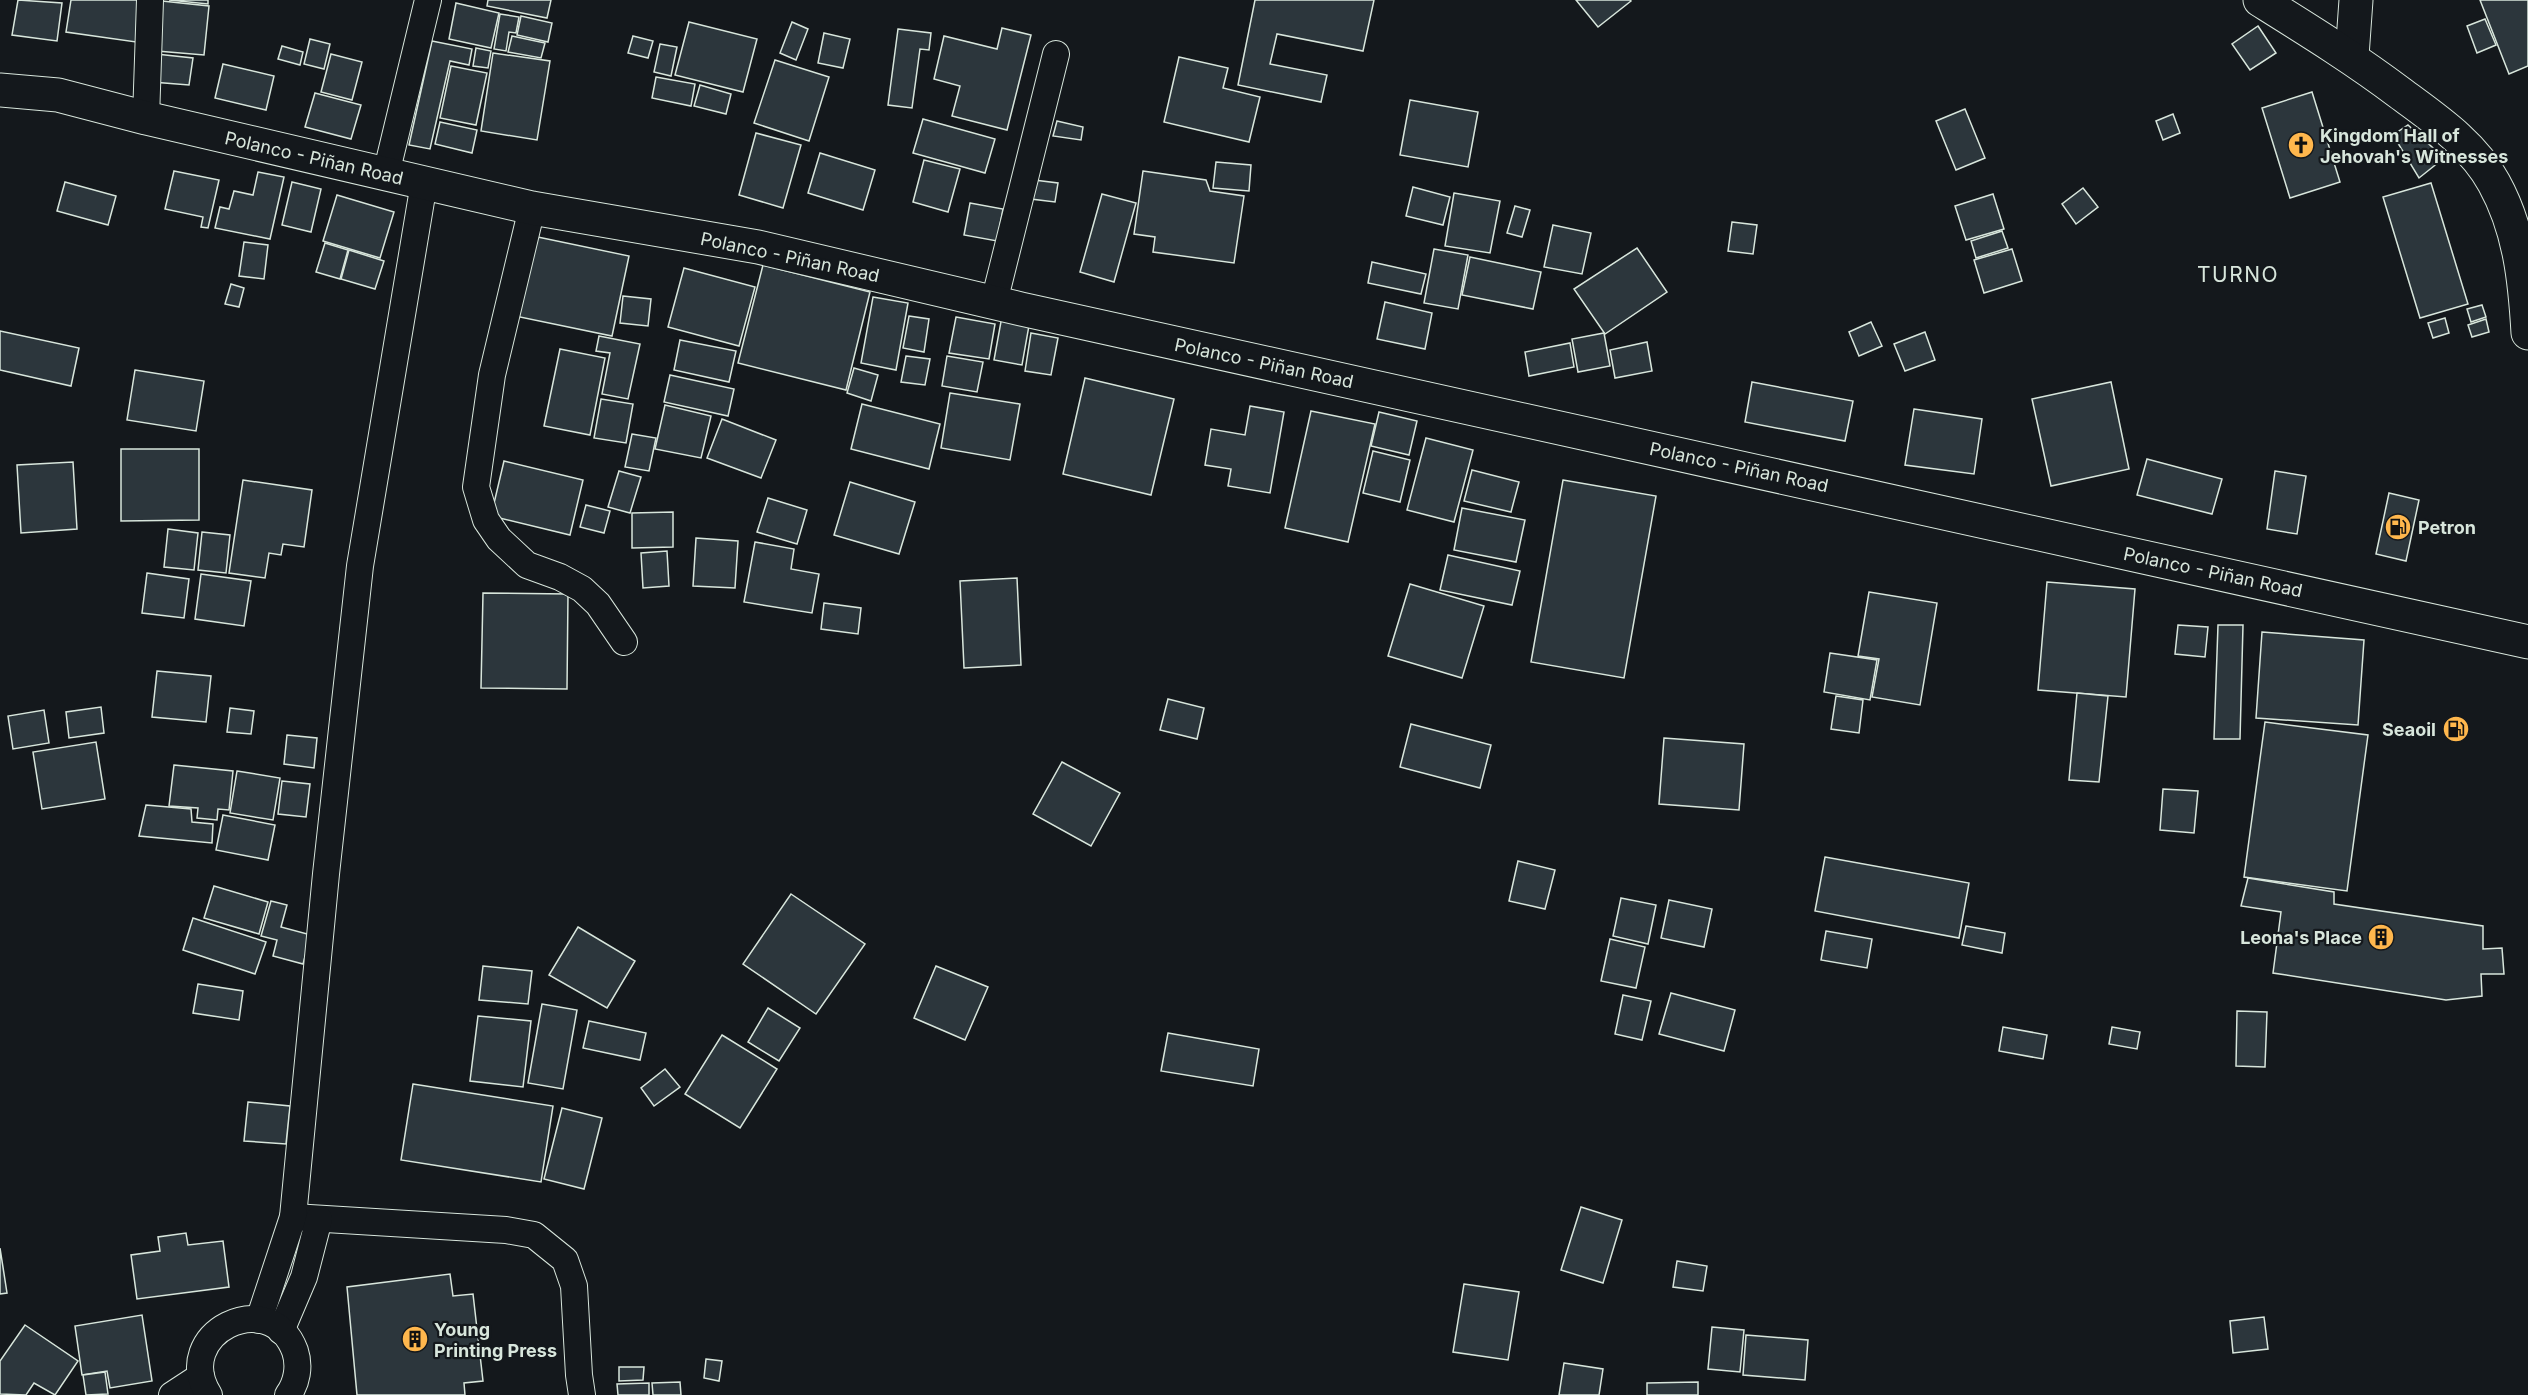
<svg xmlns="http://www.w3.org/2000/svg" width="2528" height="1395" viewBox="0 0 2528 1395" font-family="Inter,sans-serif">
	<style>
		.building { fill: #2c363c; stroke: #d8e6dc; stroke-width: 1.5 }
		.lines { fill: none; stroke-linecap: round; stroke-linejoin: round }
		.street-casing { stroke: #d8e6dc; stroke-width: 28 }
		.secondary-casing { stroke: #d8e6dc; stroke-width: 35 }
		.highway-casing { stroke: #d8e6dc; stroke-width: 35 }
		.street { stroke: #14181c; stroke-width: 26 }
		.secondary { stroke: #14181c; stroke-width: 33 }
		.highway { stroke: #14181c; stroke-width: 33 }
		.labels { text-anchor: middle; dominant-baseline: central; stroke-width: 4.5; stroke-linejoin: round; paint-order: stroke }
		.poi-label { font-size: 18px; font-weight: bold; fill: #d8e6dc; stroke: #14181c; text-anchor: start }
		.street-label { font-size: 18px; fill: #d8e6dc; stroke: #14181c }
		.quarter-label { font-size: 21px; letter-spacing: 1.5px; fill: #d8e6dc; stroke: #14181c }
	</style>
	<rect width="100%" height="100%" fill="#14181c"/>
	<g class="building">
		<polygon points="18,0 62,3 57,41 12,35"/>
		<polygon points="71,0 142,0 136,42 66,32"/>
		<polygon points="169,0 208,0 208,4"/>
		<polygon points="488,0 551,0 547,18 487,6"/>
		<polygon points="1255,0 1374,0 1363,51 1277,34 1270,64 1327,75 1321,102 1238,85"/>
		<polygon points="1576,0 1630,0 1631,1 1598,27"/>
		<polygon points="2480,0 2528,0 2528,66 2509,74"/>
		<polygon points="162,1 209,6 204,55 157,51"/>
		<polygon points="456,3 499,13 491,48 449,39"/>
		<polygon points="500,14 519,17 516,33 509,32 506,51 494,49"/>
		<polygon points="521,16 552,23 548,42 517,35"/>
		<polygon points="2485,19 2496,45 2477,53 2467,26"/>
		<polygon points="689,22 757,39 743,92 675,75"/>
		<polygon points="792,22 808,29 796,60 780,53"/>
		<polygon points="2258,26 2276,53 2250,70 2232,44"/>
		<polygon points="1002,28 1031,35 1007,130 952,116 960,86 934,79 944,36 997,49"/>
		<polygon points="898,29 931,33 929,50 920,49 912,108 888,105"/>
		<polygon points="824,33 850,39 843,68 818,63"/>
		<polygon points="512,36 545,43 541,58 508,52"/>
		<polygon points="633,36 653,41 648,58 628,53"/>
		<polygon points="310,39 330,44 324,69 304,64"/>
		<polygon points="432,41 472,49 469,65 450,61 430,149 409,145"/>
		<polygon points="660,44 677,47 671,76 654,72"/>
		<polygon points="282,46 303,52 300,65 278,59"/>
		<polygon points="476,48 491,51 488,68 473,66"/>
		<polygon points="493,53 550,61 537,140 481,131"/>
		<polygon points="156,54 193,58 189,85 152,82"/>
		<polygon points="331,54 362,62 352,100 321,92"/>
		<polygon points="1179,57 1228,68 1223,88 1260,97 1249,142 1164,122"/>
		<polygon points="775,60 829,77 809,141 754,123"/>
		<polygon points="223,64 274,76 266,110 215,98"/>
		<polygon points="451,66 487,73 476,125 440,118"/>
		<polygon points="656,77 695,84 691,106 652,98"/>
		<polygon points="700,85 731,94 726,114 694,106"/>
		<polygon points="2312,92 2340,182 2290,198 2262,108"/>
		<polygon points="315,93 361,105 351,139 305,127"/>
		<polygon points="1410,100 1478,112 1468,167 1400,155"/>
		<polygon points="1965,109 1985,158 1956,170 1936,121"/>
		<polygon points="2173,114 2180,133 2163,140 2156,121"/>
		<polygon points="923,119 995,139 985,173 913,153"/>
		<polygon points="1057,121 1083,127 1081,140 1053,136"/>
		<polygon points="440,122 477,130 472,153 435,144"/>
		<polygon points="2408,125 2444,158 2419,178 2393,135"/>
		<polygon points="756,133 801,145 783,208 739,195"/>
		<polygon points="820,153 875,170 863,210 808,193"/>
		<polygon points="924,160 960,169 948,212 913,202"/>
		<polygon points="1216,162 1251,165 1249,191 1213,188"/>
		<polygon points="174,171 219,180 208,228 201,227 203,217 165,209"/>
		<polygon points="1143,171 1206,180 1210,191 1244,196 1234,263 1153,252 1155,237 1134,234"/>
		<polygon points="258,172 284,177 270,239 215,228 220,207 229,209 234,191 253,195"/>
		<polygon points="1034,180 1058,183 1055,202 1031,199"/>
		<polygon points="65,182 116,196 108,225 57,211"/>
		<polygon points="292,182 321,189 311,232 282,225"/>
		<polygon points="2431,183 2468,304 2420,318 2383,197"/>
		<polygon points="1413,187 1450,197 1443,225 1406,216"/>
		<polygon points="2083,188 2098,207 2076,224 2062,204"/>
		<polygon points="1454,193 1500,201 1490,253 1445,246"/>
		<polygon points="1102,194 1136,203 1114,282 1080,272"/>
		<polygon points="1993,194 2004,229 1966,240 1955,206"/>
		<polygon points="337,195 394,212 380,258 323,241"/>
		<polygon points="970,203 1003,209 997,241 964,235"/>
		<polygon points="1515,206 1530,210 1522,237 1507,233"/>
		<polygon points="1732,222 1757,225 1753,254 1728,251"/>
		<polygon points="1553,225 1591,233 1582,274 1544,267"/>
		<polygon points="2002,231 2008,248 1976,258 1971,241"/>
		<polygon points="533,236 629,256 612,336 515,316"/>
		<polygon points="244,242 268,245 264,279 239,276"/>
		<polygon points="325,243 348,250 340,279 316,272"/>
		<polygon points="1637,248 1667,292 1605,334 1574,289"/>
		<polygon points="1434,249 1468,255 1458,309 1424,303"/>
		<polygon points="2012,249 2022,281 1984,293 1974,260"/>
		<polygon points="349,250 384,261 375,289 341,279"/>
		<polygon points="1470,257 1541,272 1533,309 1462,295"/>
		<polygon points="1372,262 1426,274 1421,294 1368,283"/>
		<polygon points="763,265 870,292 846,390 738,363"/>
		<polygon points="684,268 755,287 739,346 668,327"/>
		<polygon points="231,284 244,288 239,307 225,304"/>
		<polygon points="623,296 651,299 648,326 620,323"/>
		<polygon points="873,297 908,303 896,370 861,363"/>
		<polygon points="1385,302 1432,313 1425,349 1377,339"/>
		<polygon points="2482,305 2486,317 2471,322 2467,309"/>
		<polygon points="909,316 929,319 924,352 903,348"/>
		<polygon points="1002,316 1030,320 1022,365 994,360"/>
		<polygon points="956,317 995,324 989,359 949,353"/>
		<polygon points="2445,318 2449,333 2433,338 2428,323"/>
		<polygon points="2486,319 2489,332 2472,337 2468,325"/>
		<polygon points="1871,322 1882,346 1859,356 1849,332"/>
		<polygon points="0,331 79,348 71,386 0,370"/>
		<polygon points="1925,332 1935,360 1905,371 1894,344"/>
		<polygon points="1031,333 1058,338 1051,375 1025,371"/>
		<polygon points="1604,333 1610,366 1578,372 1572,339"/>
		<polygon points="599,336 640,344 628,399 602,394 610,353 596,351"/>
		<polygon points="680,340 736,351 729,382 674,370"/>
		<polygon points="1647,342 1652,371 1615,378 1610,350"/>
		<polygon points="1570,343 1574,367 1529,376 1525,352"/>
		<polygon points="560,349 605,358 590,435 544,426"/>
		<polygon points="906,356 930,359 925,385 901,382"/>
		<polygon points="947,356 983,362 977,392 942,386"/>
		<polygon points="854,368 878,375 871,401 847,393"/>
		<polygon points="135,370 204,381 196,431 127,420"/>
		<polygon points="670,375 734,389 728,416 664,402"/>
		<polygon points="1085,378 1174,399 1151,495 1063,474"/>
		<polygon points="1752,382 1853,401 1845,441 1745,422"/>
		<polygon points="2111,382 2129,469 2051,486 2032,399"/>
		<polygon points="950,393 1020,404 1010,460 941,448"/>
		<polygon points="601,399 633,404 626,443 594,438"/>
		<polygon points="862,404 940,424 929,469 851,449"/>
		<polygon points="665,405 711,416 701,458 655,449"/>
		<polygon points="1250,406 1284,412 1270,493 1228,486 1231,469 1205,465 1211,429 1245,435"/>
		<polygon points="1914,409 1982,419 1974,474 1905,465"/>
		<polygon points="1311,411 1375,424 1348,542 1285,528"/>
		<polygon points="1379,412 1417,421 1409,455 1371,446"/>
		<polygon points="722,419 776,440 761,478 707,458"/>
		<polygon points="632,434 656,438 649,471 625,467"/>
		<polygon points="1426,438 1473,450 1454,522 1407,510"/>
		<polygon points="121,449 199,449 199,520 121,521"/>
		<polygon points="1373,451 1410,460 1400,502 1363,493"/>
		<polygon points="2147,459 2222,479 2212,514 2137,495"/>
		<polygon points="504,461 583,480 570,535 491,516"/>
		<polygon points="73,462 77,529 21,533 17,465"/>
		<polygon points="1472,470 1519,482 1511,512 1464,501"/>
		<polygon points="619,471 641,477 630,513 608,507"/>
		<polygon points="2275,471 2306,476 2297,534 2267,529"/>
		<polygon points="243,480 312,490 304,547 283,544 281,555 269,553 265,578 229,573"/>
		<polygon points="1563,480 1656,496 1624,678 1531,662"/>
		<polygon points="850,482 915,502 899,554 834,535"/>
		<polygon points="2389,493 2419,500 2406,561 2376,554"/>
		<polygon points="768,498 807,510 797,544 757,532"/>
		<polygon points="586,505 610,511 604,533 580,527"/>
		<polygon points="1462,508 1525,520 1516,562 1454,550"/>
		<polygon points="673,512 673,547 632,548 632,513"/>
		<polygon points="168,529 198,533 194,570 164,567"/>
		<polygon points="202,532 230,535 226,573 198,570"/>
		<polygon points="696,538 738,541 735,588 693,586"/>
		<polygon points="755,542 794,549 791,569 819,574 812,613 744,602"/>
		<polygon points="667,551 669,586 643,588 641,553"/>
		<polygon points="1448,555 1520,571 1512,605 1440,590"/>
		<polygon points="147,573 189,579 184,618 142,613"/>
		<polygon points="201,574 251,581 244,626 195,619"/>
		<polygon points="1017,578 1021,665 964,668 960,581"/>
		<polygon points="2047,582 2135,589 2126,697 2038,690"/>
		<polygon points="1410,584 1484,606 1462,678 1388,656"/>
		<polygon points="1869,592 1937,603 1920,705 1872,697 1879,659 1858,656"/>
		<polygon points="483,593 568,594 567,689 481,688"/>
		<polygon points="824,603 861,608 858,634 821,629"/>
		<polygon points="2178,625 2208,627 2205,657 2175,654"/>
		<polygon points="2218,625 2243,625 2240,739 2214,739"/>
		<polygon points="2262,632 2364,640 2358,725 2256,718"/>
		<polygon points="1830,653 1877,660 1870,700 1824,692"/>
		<polygon points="157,671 211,676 206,722 152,717"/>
		<polygon points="2077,693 2108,696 2099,782 2069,780"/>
		<polygon points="1836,696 1863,700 1859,733 1831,729"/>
		<polygon points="1168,699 1204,708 1197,739 1160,730"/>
		<polygon points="101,707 104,733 69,738 66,712"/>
		<polygon points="230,708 254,711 251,734 227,732"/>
		<polygon points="44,710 49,743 13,749 8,716"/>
		<polygon points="2265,722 2368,735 2347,891 2244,877"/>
		<polygon points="1411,724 1491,745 1480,788 1400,767"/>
		<polygon points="287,735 317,738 314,768 284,764"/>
		<polygon points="1664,738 1744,744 1739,810 1659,804"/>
		<polygon points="96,742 105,799 42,809 33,752"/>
		<polygon points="1062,762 1120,793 1091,846 1033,814"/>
		<polygon points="174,765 233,771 229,810 218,809 217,820 197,818 198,808 169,806"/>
		<polygon points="237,771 280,778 273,820 230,813"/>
		<polygon points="282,781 310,784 306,817 278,814"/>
		<polygon points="2163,789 2198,791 2194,833 2160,830"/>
		<polygon points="146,805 191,809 192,822 213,824 212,843 139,836"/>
		<polygon points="223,815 275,825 268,860 216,850"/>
		<polygon points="1825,857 1969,883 1959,938 1815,911"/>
		<polygon points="1518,861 1555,870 1545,909 1509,901"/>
		<polygon points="2248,878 2334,892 2334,904 2483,926 2483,949 2502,948 2504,974 2481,974 2482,996 2446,1000 2273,973 2281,912 2241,906"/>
		<polygon points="214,886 268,902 259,934 204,918"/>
		<polygon points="791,894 865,944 816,1014 743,964"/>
		<polygon points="1621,898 1656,905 1648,944 1613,936"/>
		<polygon points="1669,900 1712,909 1704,947 1661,938"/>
		<polygon points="271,901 287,905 281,927 311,935 303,964 273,956 277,940 261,936"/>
		<polygon points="193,918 266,942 255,974 183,950"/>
		<polygon points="1966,926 2005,933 2002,953 1962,945"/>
		<polygon points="578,927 635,961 607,1008 549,975"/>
		<polygon points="1826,931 1872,939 1867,968 1821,960"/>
		<polygon points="1610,939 1645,947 1636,988 1601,981"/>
		<polygon points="483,966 532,971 528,1004 479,1000"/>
		<polygon points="936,966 988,987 965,1040 914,1018"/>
		<polygon points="198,984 243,991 239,1020 193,1013"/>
		<polygon points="1671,993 1735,1010 1724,1051 1659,1034"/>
		<polygon points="1623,995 1651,1001 1642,1040 1615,1034"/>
		<polygon points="542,1004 577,1010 563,1089 528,1083"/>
		<polygon points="768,1008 800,1028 779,1061 748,1042"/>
		<polygon points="2237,1011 2267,1012 2265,1067 2236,1066"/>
		<polygon points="478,1016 531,1021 523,1087 470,1081"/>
		<polygon points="589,1021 646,1033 640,1060 583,1048"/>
		<polygon points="2003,1027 2047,1035 2043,1059 1999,1051"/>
		<polygon points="2112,1027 2140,1032 2137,1049 2109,1044"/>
		<polygon points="1168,1033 1259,1049 1253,1086 1161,1071"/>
		<polygon points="722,1035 777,1069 740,1128 685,1094"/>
		<polygon points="665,1069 680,1087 654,1106 641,1088"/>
		<polygon points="413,1084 553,1106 541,1182 401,1160"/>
		<polygon points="248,1102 290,1106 286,1144 244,1141"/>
		<polygon points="562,1108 602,1118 584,1189 544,1179"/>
		<polygon points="1581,1207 1622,1220 1603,1283 1561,1270"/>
		<polygon points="186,1233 188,1245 223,1241 229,1287 137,1299 131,1255 160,1251 158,1237"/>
		<polygon points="0,1248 7,1293 0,1294"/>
		<polygon points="1677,1261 1707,1266 1703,1291 1673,1287"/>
		<polygon points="450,1274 453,1296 473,1294 483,1381 464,1383 465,1395 357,1395 347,1287"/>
		<polygon points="1464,1284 1519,1292 1508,1360 1453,1352"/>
		<polygon points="142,1315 152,1381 110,1388 107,1371 82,1375 75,1326"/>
		<polygon points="2264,1317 2268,1349 2233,1353 2230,1321"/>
		<polygon points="25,1325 78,1361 55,1395 34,1383 26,1395 0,1394 0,1361"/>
		<polygon points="1712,1327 1744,1330 1740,1372 1708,1369"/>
		<polygon points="1746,1335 1808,1340 1805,1380 1743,1375"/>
		<polygon points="706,1359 722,1361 719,1381 704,1378"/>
		<polygon points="1564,1363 1603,1369 1599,1395 1559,1395"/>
		<polygon points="619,1367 644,1367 643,1380 619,1381"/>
		<polygon points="105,1372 108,1394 86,1395 83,1375"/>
		<polygon points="680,1382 681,1395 653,1395 652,1383"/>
		<polygon points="1698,1382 1698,1395 1647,1395 1647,1383"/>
		<polygon points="649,1383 649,1395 618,1395 617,1384"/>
	</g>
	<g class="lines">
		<defs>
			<g id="street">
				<polyline points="146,118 150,0"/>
				<polyline points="386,174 428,0"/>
				<polyline points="532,208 492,375 476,487 486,520 499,539 527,565 560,577 582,589 598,604 624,642"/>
				<polyline points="994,302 1056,54"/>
				<polyline points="293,1217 506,1230 534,1235 565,1260 574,1286 579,1375 582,1395"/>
				<polyline points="259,1320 293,1217 326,874 360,566 424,183"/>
				<polyline points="281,1331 304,1277 319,1219"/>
				<polyline points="172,1395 201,1376"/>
				<path d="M209 1395C170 1334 270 1284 295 1351 300 1366 297 1383 288 1395"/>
			</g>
			<g id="secondary">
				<polyline points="2352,56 2356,0"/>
				<polyline points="0,90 58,95 146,118 532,208 758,247 1021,309 2528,642"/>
			</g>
			<path id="highway" d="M2260 0C2308 30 2355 59 2400 93 2435 119 2473 144 2494 183 2520 230 2525 281 2528 333"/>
		</defs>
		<use href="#street" class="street-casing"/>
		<use href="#secondary" class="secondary-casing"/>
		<use href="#highway" class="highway-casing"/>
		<use href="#street" class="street"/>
		<use href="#secondary" class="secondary"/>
		<use href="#highway" class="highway"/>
	</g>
	<defs>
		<symbol id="church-disc" viewBox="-11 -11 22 22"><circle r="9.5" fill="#ffb74d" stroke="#14181c"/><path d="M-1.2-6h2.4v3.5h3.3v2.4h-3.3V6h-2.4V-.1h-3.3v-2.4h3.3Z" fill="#111"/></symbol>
		<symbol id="fuel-disc" viewBox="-11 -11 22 22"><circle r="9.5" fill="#ffb74d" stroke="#14181c"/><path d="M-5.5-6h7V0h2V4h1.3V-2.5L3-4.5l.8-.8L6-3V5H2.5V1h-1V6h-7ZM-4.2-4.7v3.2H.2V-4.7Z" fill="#111"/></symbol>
		<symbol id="building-disc" viewBox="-11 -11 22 22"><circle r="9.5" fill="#ffb74d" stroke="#14181c"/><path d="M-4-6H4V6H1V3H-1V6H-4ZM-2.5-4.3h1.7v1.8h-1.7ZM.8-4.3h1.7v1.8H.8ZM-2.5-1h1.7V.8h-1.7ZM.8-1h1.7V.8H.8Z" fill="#111"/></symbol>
	</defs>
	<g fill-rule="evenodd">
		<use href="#church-disc" x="2286" y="130" width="30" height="30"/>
		<use href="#fuel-disc" x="2383" y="512" width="30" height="30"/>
		<use href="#fuel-disc" x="2441" y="714" width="30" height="30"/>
		<use href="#building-disc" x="2366" y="922" width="30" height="30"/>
		<use href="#building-disc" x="400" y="1324" width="30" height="30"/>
	</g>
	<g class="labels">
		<g class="poi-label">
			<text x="2320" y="135">Kingdom Hall of<tspan x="2320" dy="21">Jehovah's Witnesses</tspan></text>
			<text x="2418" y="527">Petron</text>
			<text x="2436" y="729" text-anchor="end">Seaoil</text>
			<text x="2362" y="937" text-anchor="end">Leona's Place</text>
			<text x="434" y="1329">Young<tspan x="434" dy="21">Printing Press</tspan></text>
		</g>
		<g class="street-label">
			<text transform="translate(314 158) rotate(13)">Polanco - Piñan Road</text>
			<text transform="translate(790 257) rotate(12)">Polanco - Piñan Road</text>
			<text transform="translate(1264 363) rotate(12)">Polanco - Piñan Road</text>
			<text transform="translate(1739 467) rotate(12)">Polanco - Piñan Road</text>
			<text transform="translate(2213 572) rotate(12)">Polanco - Piñan Road</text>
		</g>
		<g class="quarter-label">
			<text x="2238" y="274">TURNO</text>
		</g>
	</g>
</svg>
